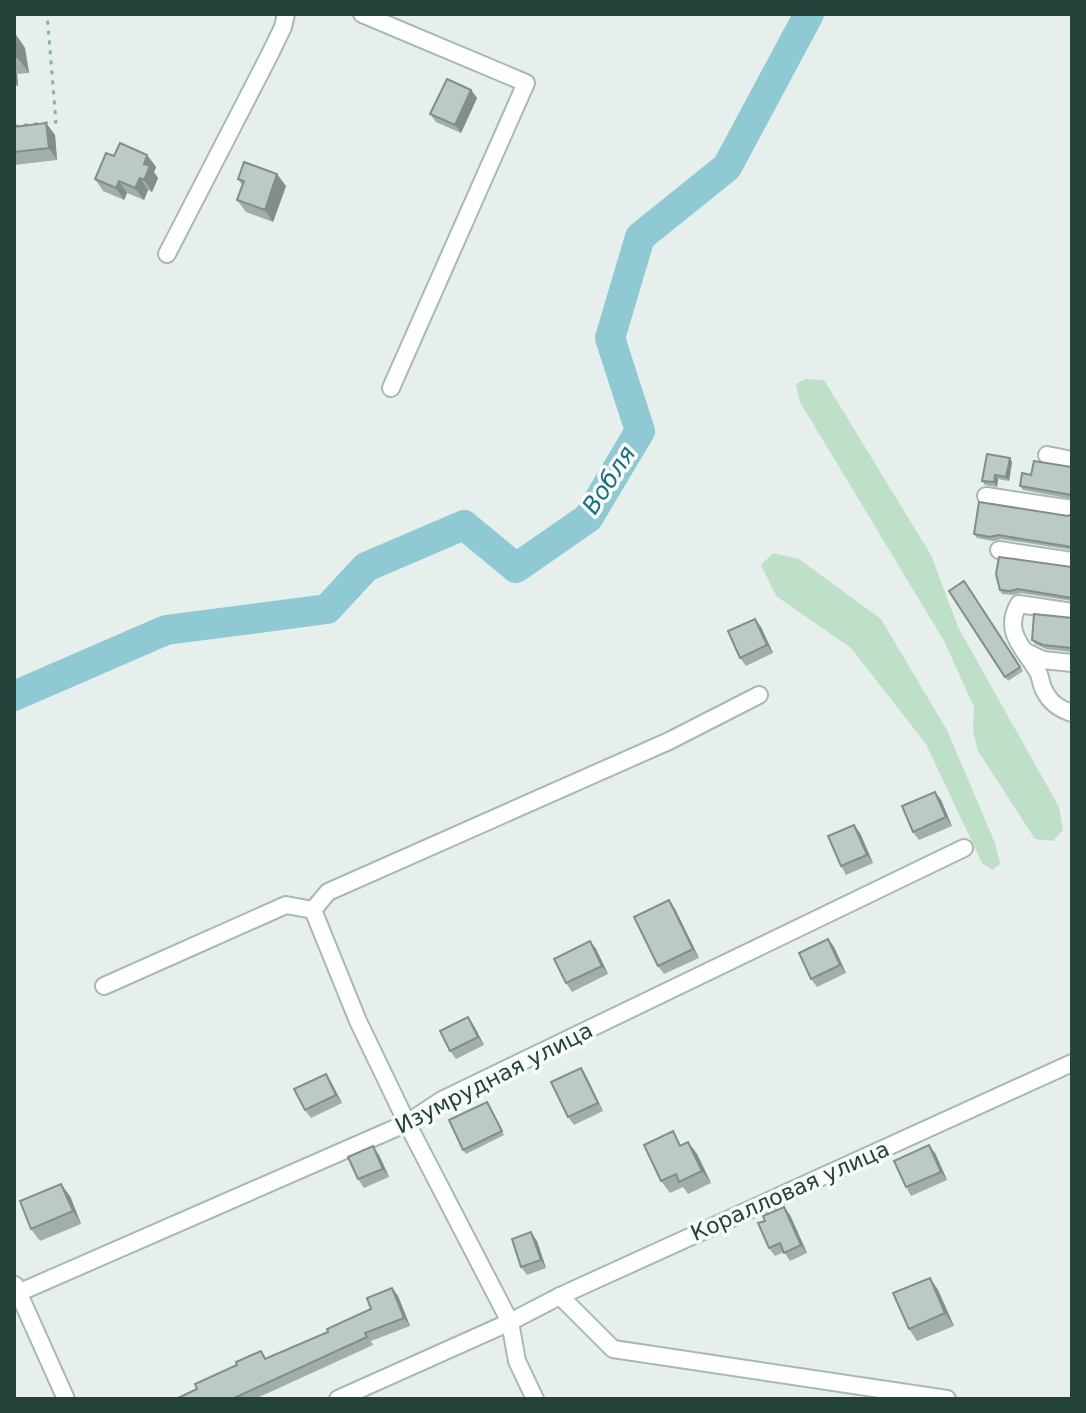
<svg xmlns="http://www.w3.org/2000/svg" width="1086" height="1413" viewBox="0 0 1086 1413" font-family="'DejaVu Sans',sans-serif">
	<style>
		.green { fill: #bfe0c8 }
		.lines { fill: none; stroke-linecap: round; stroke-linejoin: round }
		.river { stroke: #8ec9d4; stroke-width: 30 }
		.minor-casing { stroke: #a8b8b2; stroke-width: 20 }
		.path { stroke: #86b3a5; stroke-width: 3; stroke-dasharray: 4 6; stroke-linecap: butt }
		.minor { stroke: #fff; stroke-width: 16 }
		.wall { fill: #a1aea9 }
		.shaded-wall { fill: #838d89 }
		.building { fill: #bbcac4; stroke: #838d89; stroke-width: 2 }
		.labels { text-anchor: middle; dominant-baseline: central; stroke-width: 7; stroke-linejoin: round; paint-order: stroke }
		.street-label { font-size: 22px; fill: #24423a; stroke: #f7fbf9 }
		.water-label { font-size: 24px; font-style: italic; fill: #1c6f80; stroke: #f7fbf9 }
	</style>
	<rect width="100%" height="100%" fill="#e6efeb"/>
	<g class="green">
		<polygon points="805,379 824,380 931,555 958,627 1059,807 1063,830 1053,841 1035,839 978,751 973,731 974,707 944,641 800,402 796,384"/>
		<polygon points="773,553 799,559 881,619 947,730 995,843 1000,864 992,870 982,863 926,744 851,648 776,596 761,565"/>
	</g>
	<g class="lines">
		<polyline class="river" points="14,696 166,630 327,609 366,567 464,525 516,568 588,518 640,431 610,338 640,237 727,167 809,14"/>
		<defs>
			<g id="minor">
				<polyline points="362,14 526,83 391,388"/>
				<polyline points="167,254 269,56 283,27 286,14"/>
				<polyline points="1047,455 1072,460"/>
				<polyline points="986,496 1072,509"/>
				<polyline points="999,550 1072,561"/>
				<path d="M1072 612 1019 604C1002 632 1025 649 1038 672 1041 678 1041 685 1044 690 1050 703 1059 709 1072 713"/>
				<polyline points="1024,651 1043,660 1072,663"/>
				<polyline points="104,986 286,905 313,910"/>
				<polyline points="15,1285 66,1399"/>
				<polyline points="18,1293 407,1123 442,1100 964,848"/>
				<polyline points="560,1296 613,1349 947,1399"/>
				<polyline points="338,1399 510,1322 560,1296 1072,1063"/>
				<polyline points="535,1399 517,1361 510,1322 407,1123 358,1021 313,910 328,892 669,741 759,695"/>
			</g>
		</defs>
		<use href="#minor" class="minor-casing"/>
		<polyline class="path" points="14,126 56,122 47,14"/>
		<use href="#minor" class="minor"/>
	</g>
	<g class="wall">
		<polygon points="14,32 25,48 29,73 17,74 18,86 14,86"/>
		<polygon points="471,90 477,98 461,133 436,122 430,114"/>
		<polygon points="46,123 55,135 57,160 14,165 14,127"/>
		<polygon points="147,155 156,167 154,172 158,178 152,192 148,190 144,200 127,193 124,200 103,191 95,179 114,156"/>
		<polygon points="238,179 286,186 273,222 246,212 237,200 242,185"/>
		<polygon points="1010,458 1012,462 1009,481 998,479 997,487 985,485 982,481"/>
		<polygon points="1072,467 1072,499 1023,490 1020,486 1031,475"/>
		<polygon points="1072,514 1072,550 1001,539 993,541 977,538 974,534"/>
		<polygon points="1072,567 1072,601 1021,593 1013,595 1002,594 1000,590"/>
		<polygon points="964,581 1023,671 1008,681 949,591"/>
		<polygon points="1072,618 1072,652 1046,649 1035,644 1032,640"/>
		<polygon points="755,619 761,627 773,653 746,666 740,658"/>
		<polygon points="935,792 941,800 952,826 919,840 913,832"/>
		<polygon points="860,833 873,863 846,875 841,866"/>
		<polygon points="669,900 675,909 699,958 664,974 658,966"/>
		<polygon points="828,939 834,947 846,973 817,987 811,979"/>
		<polygon points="590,941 596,949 608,974 572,992 566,983"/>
		<polygon points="468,1017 474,1026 484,1045 456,1059 450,1051"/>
		<polygon points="326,1074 331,1082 342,1103 311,1118 305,1110"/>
		<polygon points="586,1076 603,1111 574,1125 568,1117"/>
		<polygon points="490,1106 504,1135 466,1154 463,1150"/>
		<polygon points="688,1142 697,1154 711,1183 688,1194 683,1187 670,1193 661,1181 682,1145"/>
		<polygon points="935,1153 947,1180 911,1196 906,1187"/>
		<polygon points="379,1155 389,1177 364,1188 358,1179"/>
		<polygon points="70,1196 81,1224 40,1241 31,1229"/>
		<polygon points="790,1215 807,1253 790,1261 784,1252 775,1256 769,1248"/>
		<polygon points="537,1241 546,1268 527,1275 521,1267"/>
		<polygon points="930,1278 938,1290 954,1326 917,1341 909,1329"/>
		<polygon points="392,1288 398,1296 410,1326 371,1341 373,1345 255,1399 176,1399 197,1389 261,1351 266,1358 328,1332 371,1309"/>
	</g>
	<g class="shaded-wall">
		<polygon points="14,32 25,48 29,73 17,57"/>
		<polygon points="14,71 17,74 18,86 14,80"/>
		<polygon points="471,90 477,98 461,133 455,125"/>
		<polygon points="46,123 55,135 57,160 49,148"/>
		<polygon points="147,155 156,167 154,172 158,178 152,192 144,180 144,164"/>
		<polygon points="277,174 286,186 273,222 265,210"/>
		<polygon points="140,178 148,190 144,200 135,188"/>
		<polygon points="119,181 127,193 124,200 116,188"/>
		<polygon points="1010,458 1012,462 1009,481 1006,477"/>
		<polygon points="995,475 998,479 997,487 994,482"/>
		<polygon points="755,619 761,627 773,653 767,645"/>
		<polygon points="935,792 941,800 952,826 946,817"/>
		<polygon points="854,825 860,833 873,863 867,855"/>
		<polygon points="669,900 675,909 699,958 693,949"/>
		<polygon points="828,939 834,947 846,973 840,965"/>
		<polygon points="590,941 596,949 608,974 602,966"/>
		<polygon points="468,1017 474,1026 484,1045 478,1037"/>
		<polygon points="581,1068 586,1076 603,1111 598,1103"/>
		<polygon points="326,1074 331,1082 342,1103 336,1095"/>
		<polygon points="688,1142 697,1154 711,1183 702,1171"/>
		<polygon points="929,1145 935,1153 947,1180 941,1172"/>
		<polygon points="373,1146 379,1155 389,1177 383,1169"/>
		<polygon points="61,1184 70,1196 81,1224 73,1211"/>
		<polygon points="784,1207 790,1215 807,1253 801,1245"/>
		<polygon points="531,1232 537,1241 546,1268 541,1260"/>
		<polygon points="930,1278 938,1290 954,1326 945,1313"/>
		<polygon points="392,1288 398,1296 410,1326 404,1318"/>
	</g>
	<g class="building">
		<polygon points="14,33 17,57 14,57"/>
		<polygon points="447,79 471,90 455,125 430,114"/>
		<polygon points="46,123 49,148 14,152 14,127"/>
		<polygon points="120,143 147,155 144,164 150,166 144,180 140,178 135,188 119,181 116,188 95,179 106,153 114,156"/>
		<polygon points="244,162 277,174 265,210 237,200 244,181 238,179"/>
		<polygon points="987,454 1010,458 1006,477 995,475 994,482 982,481"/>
		<polygon points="1034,461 1072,467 1072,495 1020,486 1022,473 1031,475"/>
		<polygon points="979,502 1068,516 1072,514 1072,547 998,535 990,537 974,534"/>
		<polygon points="999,557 1072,567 1072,598 1018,589 1010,591 1000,590 996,574"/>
		<polygon points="964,581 1020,667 1005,677 949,591"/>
		<polygon points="1034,614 1072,618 1072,648 1043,645 1032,640"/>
		<polygon points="755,619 767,645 740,658 728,631"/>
		<polygon points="935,792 946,817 913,832 902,806"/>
		<polygon points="854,825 867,855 841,866 828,836"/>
		<polygon points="669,900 693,949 658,966 634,917"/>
		<polygon points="828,939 840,965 811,979 799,953"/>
		<polygon points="590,941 602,966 566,983 554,959"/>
		<polygon points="468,1017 478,1037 450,1051 440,1031"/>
		<polygon points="581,1068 598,1103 568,1117 551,1082"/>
		<polygon points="326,1074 336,1095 305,1110 294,1089"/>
		<polygon points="487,1102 502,1131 463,1150 449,1120"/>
		<polygon points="673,1131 680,1146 688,1142 702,1171 679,1182 676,1174 661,1181 644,1145"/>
		<polygon points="929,1145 941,1172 906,1187 894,1161"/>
		<polygon points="373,1146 383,1169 358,1179 348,1157"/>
		<polygon points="61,1184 73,1211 31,1229 20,1201"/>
		<polygon points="784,1207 801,1245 784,1253 780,1243 769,1248 758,1223 765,1221 763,1216"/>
		<polygon points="531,1232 541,1260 521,1267 512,1239"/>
		<polygon points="930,1278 945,1313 909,1329 893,1293"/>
		<polygon points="392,1288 404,1318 365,1333 367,1337 232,1399 176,1399 197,1389 195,1384 237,1365 236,1362 261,1351 265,1359 328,1332 327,1329 371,1309 367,1298"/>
	</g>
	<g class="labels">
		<g class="street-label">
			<text transform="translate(494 1078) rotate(-27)">Изумрудная улица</text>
			<text transform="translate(790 1191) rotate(-24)">Коралловая улица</text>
		</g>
		<g class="water-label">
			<text transform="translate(609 480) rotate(-57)">Вобля</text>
		</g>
	</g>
	<rect width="1086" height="1413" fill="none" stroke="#24423a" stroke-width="32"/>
</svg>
